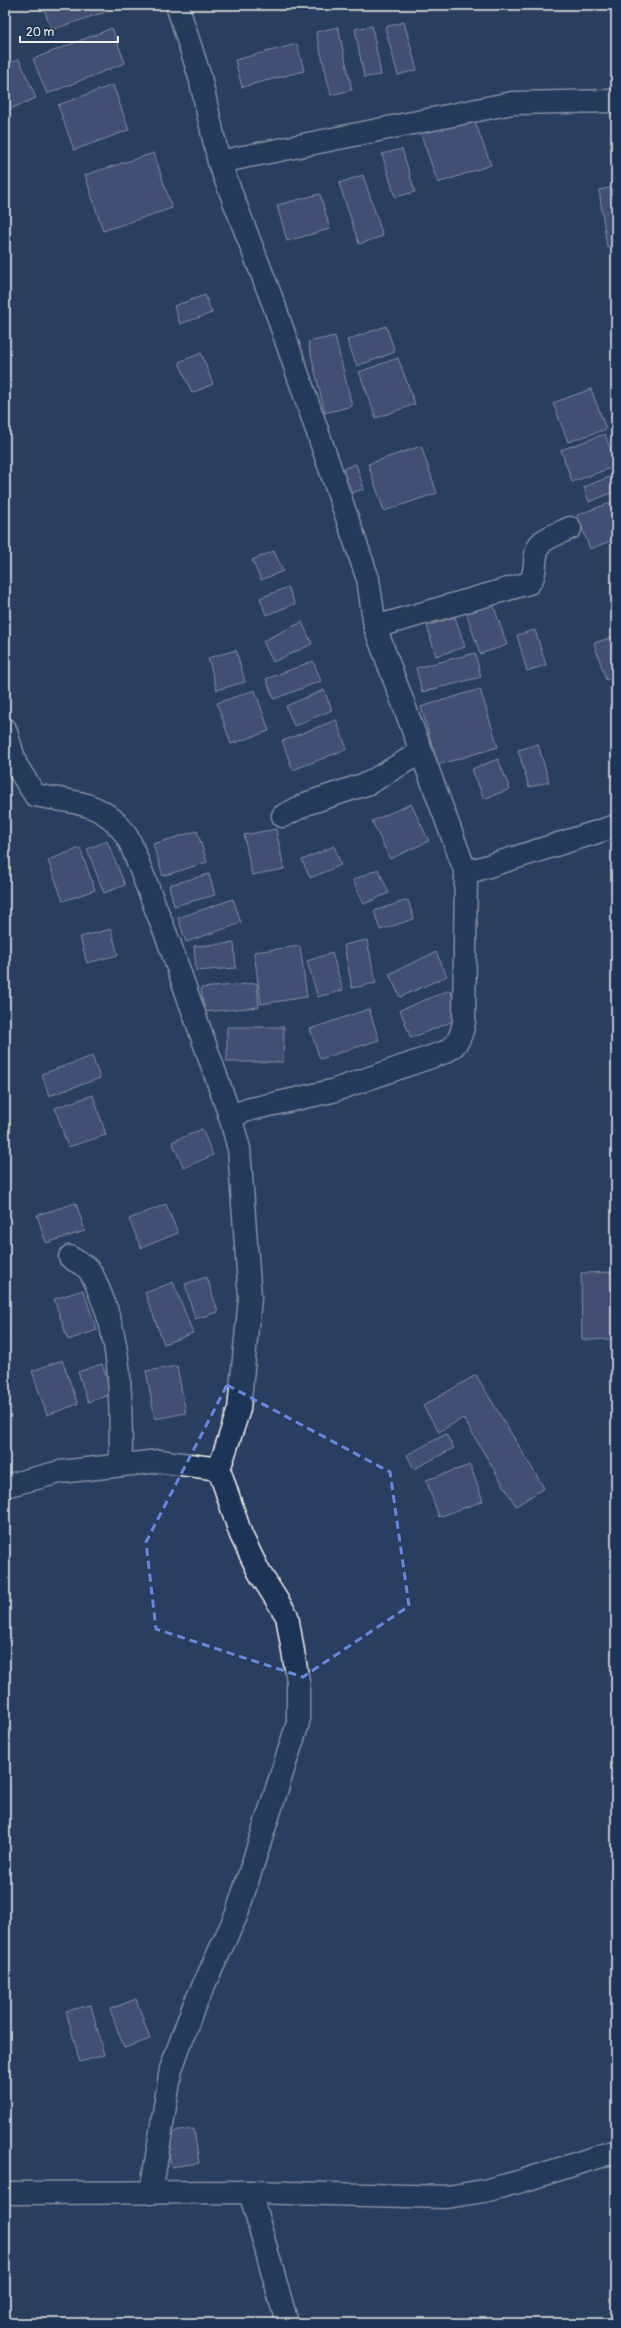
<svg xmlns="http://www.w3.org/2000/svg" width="621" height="2328" viewBox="0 0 621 2328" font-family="Pangolin,sans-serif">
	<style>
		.building { fill: #606489; stroke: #f4f1e8 }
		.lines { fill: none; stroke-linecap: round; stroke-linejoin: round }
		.minor-casing { stroke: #f4f1e8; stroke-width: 25 }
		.minor { stroke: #1d3557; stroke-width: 22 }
		.marked { fill: none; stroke: #6887de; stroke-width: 3; stroke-dasharray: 8 5; stroke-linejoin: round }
	</style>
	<rect width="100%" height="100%" fill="#2a3e61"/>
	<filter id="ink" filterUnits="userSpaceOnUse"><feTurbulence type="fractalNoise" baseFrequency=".025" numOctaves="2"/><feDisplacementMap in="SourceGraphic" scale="8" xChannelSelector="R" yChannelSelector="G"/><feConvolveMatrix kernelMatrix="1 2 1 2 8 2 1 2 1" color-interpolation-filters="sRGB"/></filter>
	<g filter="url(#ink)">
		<g class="building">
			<polygon points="43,5 103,5 105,12 51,30"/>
			<polygon points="404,22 417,70 398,75 385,27"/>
			<polygon points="372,26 381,75 364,77 355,29"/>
			<polygon points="338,27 352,90 331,95 316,32"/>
			<polygon points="112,28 125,63 47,94 33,59"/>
			<polygon points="297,44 304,71 242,87 235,60"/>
			<polygon points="19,59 36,98 5,111 5,65"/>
			<polygon points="113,85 129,130 74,150 58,105"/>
			<polygon points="472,114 491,165 438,183 420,132"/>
			<polygon points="402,149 415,192 395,197 382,154"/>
			<polygon points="154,153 172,208 103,231 85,175"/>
			<polygon points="363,175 383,236 359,244 339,183"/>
			<polygon points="616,187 616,246 607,247 599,190"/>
			<polygon points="320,194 330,229 287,241 277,205"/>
			<polygon points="205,295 212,313 180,324 174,306"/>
			<polygon points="386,326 395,352 357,366 347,340"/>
			<polygon points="335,336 352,406 325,413 308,342"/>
			<polygon points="201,353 213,384 192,393 179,362"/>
			<polygon points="398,358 415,404 376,418 359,372"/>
			<polygon points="591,389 606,429 568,442 553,403"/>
			<polygon points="605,434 616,466 572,482 561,450"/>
			<polygon points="421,446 437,493 384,511 368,464"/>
			<polygon points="356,464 364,489 341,496 334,472"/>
			<polygon points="612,476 616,491 589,502 584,487"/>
			<polygon points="616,501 616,539 590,549 577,515"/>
			<polygon points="274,551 283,571 261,580 252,560"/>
			<polygon points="288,587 295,604 266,615 260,598"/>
			<polygon points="493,604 507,645 480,654 466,612"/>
			<polygon points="455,617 465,647 436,656 427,626"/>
			<polygon points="302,622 312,644 273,662 263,641"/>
			<polygon points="535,630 546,665 527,671 517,635"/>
			<polygon points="616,636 616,677 606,680 594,643"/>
			<polygon points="236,650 245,682 217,690 208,658"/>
			<polygon points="475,653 481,677 422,692 416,668"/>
			<polygon points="313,661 321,681 274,699 266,679"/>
			<polygon points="480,689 498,747 438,765 421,707"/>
			<polygon points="255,690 269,731 231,744 217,703"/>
			<polygon points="324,690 332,710 294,726 286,706"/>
			<polygon points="336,720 347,749 293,770 282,741"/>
			<polygon points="538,744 549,782 529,787 518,750"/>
			<polygon points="498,759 510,789 484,799 472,769"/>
			<polygon points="411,804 429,841 390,859 372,821"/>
			<polygon points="276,829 284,869 252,875 244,835"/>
			<polygon points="197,831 207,862 163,876 153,844"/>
			<polygon points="107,841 125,885 104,893 87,849"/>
			<polygon points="334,846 341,865 310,878 302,860"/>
			<polygon points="80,848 95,890 63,901 48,860"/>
			<polygon points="378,869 389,893 364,904 353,880"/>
			<polygon points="209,874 215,895 174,906 169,885"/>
			<polygon points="233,899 241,923 186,942 178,918"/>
			<polygon points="408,900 414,919 380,930 374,911"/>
			<polygon points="111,929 118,955 87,963 80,937"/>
			<polygon points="367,940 376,983 352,988 344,945"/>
			<polygon points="234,943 236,968 196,971 194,946"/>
			<polygon points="300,946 307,997 261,1004 254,952"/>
			<polygon points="436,952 447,976 400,997 389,974"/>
			<polygon points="332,953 343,990 318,997 307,961"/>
			<polygon points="257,983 259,1007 204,1012 201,988"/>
			<polygon points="450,990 461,1018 411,1038 400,1010"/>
			<polygon points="369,1009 379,1040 320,1059 310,1029"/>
			<polygon points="227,1027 284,1027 283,1062 227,1062"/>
			<polygon points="92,1056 100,1078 49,1096 42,1074"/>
			<polygon points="93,1095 106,1135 68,1147 55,1108"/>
			<polygon points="202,1129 213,1155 184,1168 172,1142"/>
			<polygon points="76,1203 85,1231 46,1243 37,1215"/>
			<polygon points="166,1204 178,1233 141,1248 129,1219"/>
			<polygon points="616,1272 616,1339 582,1340 581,1273"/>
			<polygon points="207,1277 218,1312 195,1319 185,1284"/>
			<polygon points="173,1282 193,1333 164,1344 145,1293"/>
			<polygon points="83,1290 97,1330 68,1340 54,1299"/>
			<polygon points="5,1322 10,1336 5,1338"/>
			<polygon points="62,1360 78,1404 47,1415 32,1371"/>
			<polygon points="102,1364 112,1394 88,1402 78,1372"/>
			<polygon points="177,1366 186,1413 155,1419 146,1371"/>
			<polygon points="476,1375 544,1488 516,1506 463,1418 439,1432 423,1406"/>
			<polygon points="446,1434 454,1448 414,1469 407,1455"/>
			<polygon points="470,1465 483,1501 439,1517 426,1480"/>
			<polygon points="136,1999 150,2039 124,2048 110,2009"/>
			<polygon points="91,2005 104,2055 80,2062 66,2011"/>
			<polygon points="194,2129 199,2163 171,2167 166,2133"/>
		</g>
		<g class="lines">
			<defs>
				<g id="minor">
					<polyline points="219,162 512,103 616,101"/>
					<path d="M375 627 529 583C539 572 531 552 542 542 550 536 562 532 570 528"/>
					<path d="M5 729 16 765 35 795C76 803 108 801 130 842L170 945 230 1116"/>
					<polyline points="283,816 308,803 369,783 421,752"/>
					<polyline points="466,873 616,826"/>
					<path d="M70 1257C75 1261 83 1264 88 1269 94 1276 97 1285 100 1293 124 1348 120 1408 121 1465"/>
					<polyline points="5,1486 60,1472 159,1461 219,1469"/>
					<polyline points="250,2192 287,2323"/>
					<polyline points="5,2193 250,2192 447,2197 484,2191 522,2181 616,2151"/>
					<path d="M151 2193 171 2069 193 2008 236 1916 298 1723V1681L287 1616 259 1572 241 1535 219 1469 239 1409 250 1298 239 1149 230 1116 251 1109 332 1091 445 1052C458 1045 461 1037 464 1022L466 873 375 627 368 579 274 305 219 162 200 77 177 5"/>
				</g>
			</defs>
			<use href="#minor" class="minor-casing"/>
			<use href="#minor" class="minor"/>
		</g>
	</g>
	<path d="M0 0H621V2328H0ZM227 1385 390 1472 409 1606 303 1677 156 1629 146 1542Z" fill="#2a3e61" fill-opacity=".55" fill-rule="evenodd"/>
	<path class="marked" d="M227 1385 390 1472 409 1606 303 1677 156 1629 146 1542Z"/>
	<rect width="621" height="2328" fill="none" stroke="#1d3557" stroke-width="20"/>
	<rect x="10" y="10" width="601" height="2308" fill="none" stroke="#f4f1e8" stroke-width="1.5" filter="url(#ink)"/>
	<path d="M20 36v6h98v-6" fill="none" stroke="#f4f1e8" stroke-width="2"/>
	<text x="26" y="36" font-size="12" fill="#f4f1e8" stroke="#1d3557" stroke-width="3" paint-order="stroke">20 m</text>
</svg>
